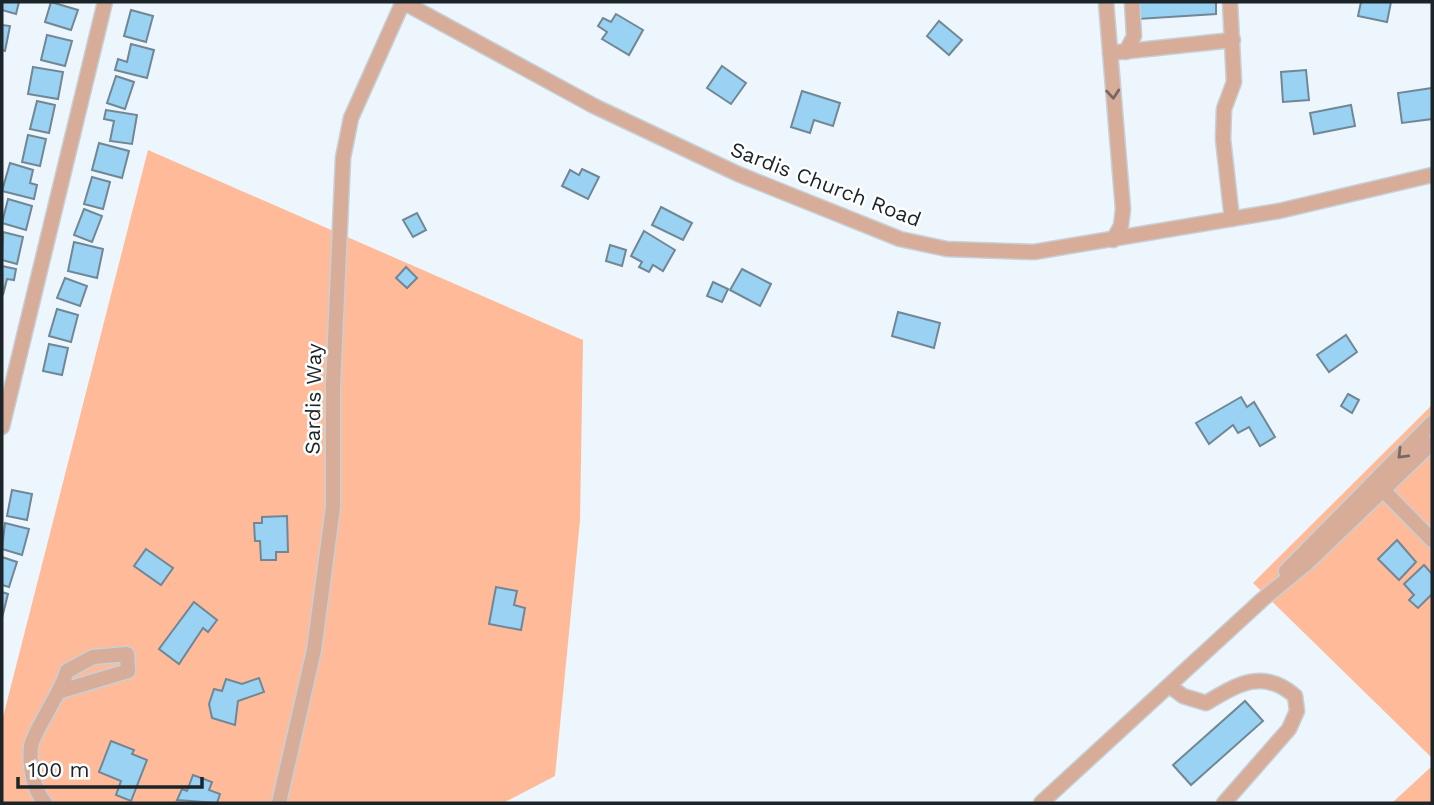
<svg xmlns="http://www.w3.org/2000/svg" width="1434" height="805" viewBox="0 0 1434 805" font-family="'Work Sans',sans-serif">
	<style>
		.green { fill: #ffba99 }
		.building { fill: #9ad2f3; stroke: #718795; stroke-width: 2 }
		.lines { fill: none; stroke-linecap: round; stroke-linejoin: round }
		.minor-casing { stroke: #c6d0d6; stroke-width: 17 }
		.minor { stroke: #d7ad9a; stroke-width: 14 }
		.oneway { stroke: #796862 }
		.labels { text-anchor: middle; dominant-baseline: central; stroke-width: 5; stroke-linejoin: round; paint-order: stroke }
		.street-label { font-size: 21px; fill: #1b2429; stroke: #fff }
	</style>
	<rect width="100%" height="100%" fill="#ecf6fc"/>
	<g class="green">
		<polygon points="148,150 583,340 580,520 555,776 503,803 2,802 2,721"/>
		<polygon points="1432,405 1432,758 1253,583"/>
		<polygon points="1432,766 1432,803 1392,803"/>
	</g>
	<g class="building">
		<polygon points="2,2 19,2 16,14 2,10"/>
		<polygon points="51,2 78,10 71,30 45,22"/>
		<polygon points="1137,2 1216,2 1216,14 1138,19"/>
		<polygon points="1361,2 1391,2 1387,22 1358,16"/>
		<polygon points="131,10 153,16 146,42 124,36"/>
		<polygon points="616,14 643,30 629,55 602,39 607,32 598,26 603,18 611,22"/>
		<polygon points="939,21 962,40 949,55 927,36"/>
		<polygon points="2,25 10,26 5,51 2,50"/>
		<polygon points="47,35 72,41 65,66 41,60"/>
		<polygon points="131,44 154,50 147,78 115,70 118,59 127,62"/>
		<polygon points="722,66 746,83 731,104 707,88"/>
		<polygon points="33,67 63,72 58,99 28,94"/>
		<polygon points="1306,70 1309,100 1283,102 1281,72"/>
		<polygon points="116,76 134,82 125,109 107,103"/>
		<polygon points="1432,88 1432,119 1402,123 1398,93"/>
		<polygon points="802,91 840,103 833,126 814,120 810,133 791,127"/>
		<polygon points="37,101 55,105 49,133 30,129"/>
		<polygon points="1351,105 1355,126 1314,134 1310,113"/>
		<polygon points="106,110 137,115 132,144 110,141 114,121 104,119"/>
		<polygon points="28,135 46,139 40,166 22,162"/>
		<polygon points="99,143 129,151 122,178 92,170"/>
		<polygon points="10,163 33,170 30,183 37,185 34,199 2,191"/>
		<polygon points="582,169 599,177 588,199 562,186 570,170 579,175"/>
		<polygon points="92,177 110,182 103,209 84,204"/>
		<polygon points="8,199 32,206 26,230 2,223"/>
		<polygon points="661,207 692,223 683,240 652,225"/>
		<polygon points="84,209 102,216 92,242 74,235"/>
		<polygon points="417,213 426,230 413,237 403,220"/>
		<polygon points="644,231 675,250 663,271 653,265 649,272 639,267 642,262 631,256"/>
		<polygon points="3,232 23,237 17,264 2,260"/>
		<polygon points="74,242 103,249 97,278 68,271"/>
		<polygon points="610,245 626,250 622,266 606,261"/>
		<polygon points="2,266 16,269 14,280 7,279 3,295"/>
		<polygon points="406,267 417,278 407,288 396,278"/>
		<polygon points="742,269 771,284 760,306 730,290"/>
		<polygon points="65,278 87,286 80,306 57,298"/>
		<polygon points="713,282 728,289 722,302 707,296"/>
		<polygon points="57,309 78,315 71,342 49,336"/>
		<polygon points="898,312 940,323 934,348 892,336"/>
		<polygon points="1346,335 1357,352 1329,372 1317,355"/>
		<polygon points="49,344 68,348 62,375 43,371"/>
		<polygon points="1348,394 1359,400 1352,413 1341,406"/>
		<polygon points="1241,397 1247,407 1254,402 1275,437 1260,446 1249,427 1238,433 1233,425 1209,444 1196,423"/>
		<polygon points="12,490 32,494 27,520 7,516"/>
		<polygon points="287,516 288,552 276,552 276,560 261,560 260,541 255,541 254,523 262,523 262,517"/>
		<polygon points="5,523 29,529 22,555 2,549"/>
		<polygon points="1397,540 1416,562 1399,580 1378,559"/>
		<polygon points="146,549 173,568 161,585 134,566"/>
		<polygon points="2,557 17,562 9,587 2,585"/>
		<polygon points="1424,565 1432,574 1432,594 1418,608 1409,600 1414,595 1404,584"/>
		<polygon points="496,587 517,591 514,605 525,608 521,630 489,624"/>
		<polygon points="2,592 8,594 2,618"/>
		<polygon points="194,602 217,620 208,632 203,628 179,664 159,649"/>
		<polygon points="259,678 264,692 238,701 235,725 212,718 209,704 214,689 222,691 226,679 242,684"/>
		<polygon points="1245,701 1263,721 1191,785 1173,765"/>
		<polygon points="111,741 134,750 132,754 147,760 131,801 116,795 121,781 99,772"/>
		<polygon points="193,775 212,782 209,790 220,794 217,803 177,800 182,789 187,791"/>
	</g>
	<g class="lines">
		<defs>
			<g id="minor">
				<polyline points="403,2 594,106 738,174 900,239 947,249 1034,252 1279,211 1432,175"/>
				<polyline points="1106,2 1123,209 1121,226 1113,240"/>
				<polyline points="1230,2 1234,82 1224,109 1223,139 1232,219"/>
				<polyline points="1126,52 1134,36 1132,2"/>
				<polyline points="1110,53 1233,40"/>
				<polyline points="2,427 105,2"/>
				<polyline points="1379,486 1432,540"/>
				<polyline points="1286,571 1432,423"/>
				<path d="M1171 687 1183 696 1206 703C1238 684 1263 668 1295 696L1297 711 1289 729 1224 803"/>
				<path d="M45 803C33 789 29 765 31 746 33 732 61 693 67 671L93 657 127 654 128 671 61 691"/>
				<polyline points="279,803 314,650 333,507 333,386 343,158 351,118 403,2"/>
				<polyline points="1041,803 1263,599 1307,563 1432,443"/>
			</g>
		</defs>
		<use href="#minor" class="minor-casing"/>
		<use href="#minor" class="minor"/>
	</g>
	<defs><path id="oneway-chevron" d="M-2-3.5L2.5 0L-2 3.5" fill="none" stroke-width="1.6" stroke-linecap="round" stroke-linejoin="round" transform="scale(1.75)"/></defs>
	<g class="oneway">
		<use href="#oneway-chevron" transform="translate(1113 94) rotate(85)"/>
		<use href="#oneway-chevron" transform="translate(1402 454) rotate(135)"/>
	</g>
	<g class="labels">
		<g class="street-label">
			<text transform="translate(826 184) rotate(21)">Sardis Church Road</text>
			<text transform="translate(313 399) rotate(-89)">Sardis Way</text>
		</g>
	</g>
	<rect width="1434" height="805" fill="none" stroke="#1b2429" stroke-width="7"/>
	<path d="M18 777v10h184v-10" fill="none" stroke="#1b2429" stroke-width="3.5"/>
	<text x="28" y="777" font-size="21" fill="#1b2429" stroke="#ffffff" stroke-width="5" paint-order="stroke">100 m</text>
</svg>
